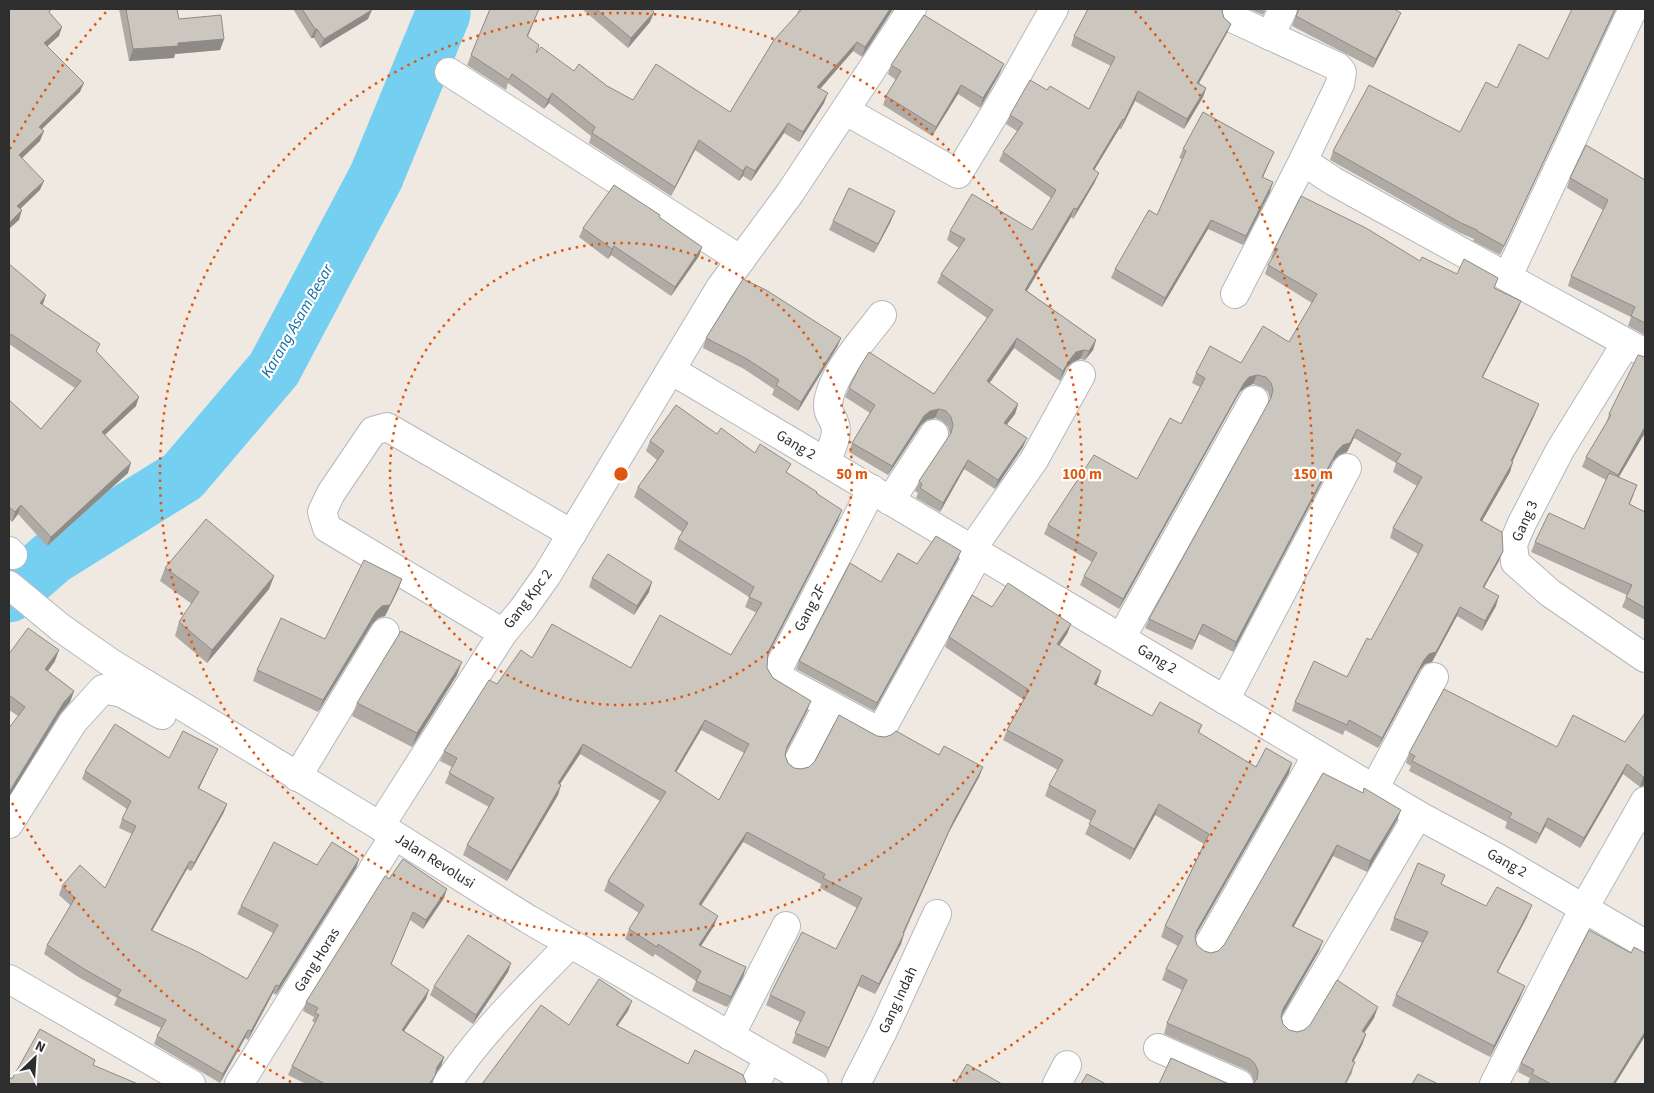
<svg xmlns="http://www.w3.org/2000/svg" width="1654" height="1093" viewBox="0 0 1654 1093" font-family="'Source Sans 3',sans-serif">
	<style>
		.lines { fill: none; stroke-linecap: round; stroke-linejoin: round }
		.river { stroke: #75cff0; stroke-width: 55 }
		.minor-casing { stroke: #b4b7c1; stroke-width: 30 }
		.minor { stroke: #fff; stroke-width: 28 }
		.wall { fill: #afaba4; fill-rule: evenodd }
		.shaded-wall { fill: #8e8b86 }
		.building { fill: #cbc7bf; stroke: #8e8b86; fill-rule: evenodd }
		.ring { fill: none; stroke: #df570e; stroke-width: 2.5; stroke-dasharray: 2.5 5 }
		.labels { text-anchor: middle; dominant-baseline: central; stroke-width: 4.5; stroke-linejoin: round; paint-order: stroke }
		.street-label { font-size: 15px; fill: #2e2e2e; stroke: #fff }
		.water-label { font-size: 16px; font-style: italic; fill: #0d6fa3; stroke: #fff }
		.centre { fill: #df570e; stroke: #fff; stroke-width: 2.5 }
		.ring-label { font-size: 15px; text-anchor: middle; font-weight: bold; fill: #df570e; stroke: #fff; stroke-width: 4.5; stroke-linejoin: round; paint-order: stroke }
	</style>
	<rect width="100%" height="100%" fill="#efe9e1"/>
	<g class="lines">
		<polyline class="river" points="9,595 53,557 183,476 274,369 376,177 443,14 443,9"/>
		<defs>
			<g id="minor">
				<polyline points="1234,19 1338,67 1342,72 1340,84 1303,161 1333,181 1645,353"/>
				<polyline points="1270,36 1283,9"/>
				<polyline points="449,72 741,260"/>
				<polyline points="846,111 958,174 1004,98 1054,9"/>
				<polyline points="1508,276 1633,9"/>
				<polyline points="1235,294 1303,161"/>
				<polyline points="1626,343 1560,450 1522,523 1513,544 1515,562 1550,593 1645,658"/>
				<polyline points="671,370 1418,815 1496,857 1645,944"/>
				<path d="M826 462C830 451 840 434 834 422 831 415 827 412 828 404 831 374 864 339 882 315"/>
				<polyline points="872,489 778,669 779,676 787,682 880,732 979,553"/>
				<polyline points="890,501 934,434"/>
				<polyline points="972,549 1034,460 1081,375"/>
				<polyline points="9,551 13,555"/>
				<polyline points="9,585 61,628 111,663 380,826 528,919 814,1084"/>
				<polyline points="503,633 327,528 322,512 331,493 373,431 387,427 572,534"/>
				<polyline points="1121,638 1254,400"/>
				<polyline points="1225,700 1347,468"/>
				<polyline points="797,764 828,705"/>
				<polyline points="297,777 385,632"/>
				<polyline points="1374,789 1434,677"/>
				<polyline points="9,824 73,722 103,689 122,693 162,715"/>
				<polyline points="380,826 503,633 523,609 547,575 720,288 790,193 912,9"/>
				<polyline points="1207,948 1317,755"/>
				<polyline points="9,979 191,1084"/>
				<polyline points="1293,1027 1418,815"/>
				<polyline points="730,1036 786,926"/>
				<polyline points="1158,1048 1239,1084"/>
				<polyline points="239,1084 394,836"/>
				<path d="M447 1084C481 1032 527 989 570 944"/>
				<polyline points="755,1084 769,1058"/>
				<polyline points="856,1084 883,1031 937,914"/>
				<polyline points="1057,1084 1067,1065"/>
				<polyline points="1494,1084 1584,908 1645,801"/>
			</g>
		</defs>
		<use href="#minor" class="minor-casing"/>
		<use href="#minor" class="minor"/>
	</g>
	<g class="wall">
		<polygon points="119,9 177,9 179,19 224,39 220,50 175,54 174,58 129,61"/>
		<polygon points="293,9 371,9 368,19 320,48 314,38 311,38"/>
		<polygon points="490,9 539,9 528,37 536,53 607,86 633,100 730,112 797,14 799,9 893,9 862,57 853,51 820,89 824,103 799,142 784,133 751,181 743,176 739,181 695,150 671,196 589,143 591,136 549,103 544,109 508,83 506,90 467,65"/>
		<polygon points="582,9 650,9 654,12 650,22 628,48"/>
		<polygon points="1249,9 1266,9 1263,15"/>
		<polygon points="1298,9 1394,9 1397,22 1373,68 1292,26"/>
		<polygon points="1616,9 1500,255 1473,241 1474,239 1458,232 1330,160 1333,151 1460,132 1497,88 1548,59"/>
		<polygon points="1222,10 1222,11 1224,18 1231,24 1227,33 1199,83 1206,88 1203,97 1184,129 1135,101 1121,129 1119,129 1094,170 1095,182 1073,219 1071,217 1027,291 1096,340 1093,350 1085,360 1080,359 1073,362 1067,367 1060,381 1014,348 989,383 1018,404 1015,414 1007,424 1023,447 995,489 964,469 940,512 916,498 918,493 915,491 919,481 950,435 948,427 942,421 935,418 927,420 921,425 888,475 849,452 852,443 870,413 845,397 849,388 934,394 987,318 937,283 941,274 959,248 947,240 950,231 1032,230 1051,198 999,161 1003,152 1017,131 1006,124 1010,115 1047,90 1089,109 1111,66 1071,46 1074,36"/>
		<polygon points="891,65 1000,73 980,108 958,94 932,136 883,105 886,96 896,80 888,74"/>
		<polygon points="1183,149 1274,152 1263,177 1270,192 1243,245 1208,229 1162,307 1111,278 1115,269 1157,215 1182,159 1179,158"/>
		<polygon points="1570,178 1645,180 1645,335 1628,326 1631,317 1568,286 1571,276 1603,210 1567,188"/>
		<polygon points="659,217 702,247 699,256 671,296 611,255 608,259 579,237 583,228"/>
		<polygon points="833,221 891,221 874,253 829,230"/>
		<polygon points="1275,248 1420,261 1495,288 1521,301 1517,311 1483,377 1535,414 1512,462 1510,472 1482,521 1503,551 1499,561 1484,588 1496,606 1482,631 1457,616 1432,662 1425,664 1420,670 1378,748 1345,730 1343,735 1292,711 1295,702 1347,677 1371,640 1418,554 1390,538 1393,528 1417,486 1393,472 1396,463 1354,438 1347,452 1339,455 1333,461 1233,652 1199,634 1192,650 1145,628 1149,619 1269,402 1270,399 1268,392 1262,387 1253,384 1246,387 1240,392 1119,609 1080,585 1084,576 1092,562 1044,534 1048,525 1137,479 1181,424 1200,387 1192,383 1196,373 1241,363 1289,342 1312,303 1265,274 1268,265 1272,258 1271,258"/>
		<polygon points="9,264 42,305 97,353 136,406 105,435 128,473 47,546 18,514 12,522 9,519 9,400 41,429 75,388 9,344"/>
		<polygon points="706,338 841,338 837,347 798,411 772,395 774,389 744,369 703,348"/>
		<polygon points="1645,357 1645,437 1643,436 1619,477 1634,494 1630,504 1645,512 1645,620 1622,607 1627,595 1531,552 1535,542 1584,529 1606,480 1582,467 1586,457 1606,424 1609,414"/>
		<path d="M717 434 755 453 788 473 817 493 838 520 768 655 767 668 773 678 807 711 786 752 785 755 788 763 794 768 801 769 809 767 877 736 983 767 979 777 949 832 904 934 901 944 875 994 858 986 825 1058 792 1043 800 1022 766 1005 770 995 836 949 857 908 820 888 821 884 743 842 701 906 714 926 701 946 746 967 743 977 727 1007 692 991 696 981 655 954 653 957 625 939 629 929 639 913 604 891 608 881 660 801 580 754 560 784 558 795 507 881 463 855 467 845 489 807 445 783 452 767 440 761 444 751 497 684 532 658 631 668 731 655 757 613 745 607 749 597 674 549 678 539 682 532 634 497 638 487 657 460 646 451 650 441ZM701 730 744 753 719 800 676 772Z"/>
		<polygon points="958,559 874,711 796,669 799,661 881,582 917,564"/>
		<polygon points="165,568 274,576 269,589 207,663 175,636 179,622 192,604 160,581"/>
		<polygon points="592,578 649,592 634,615 589,587"/>
		<polygon points="402,579 398,590 385,616 378,618 372,624 318,712 253,681 257,670 325,639"/>
		<polygon points="992,607 1071,624 1067,634 1059,646 1098,682 1096,685 1152,716 1202,725 1199,733 1256,767 1289,773 1195,937 1197,945 1204,951 1211,953 1218,951 1224,945 1363,793 1401,810 1397,820 1367,872 1333,856 1293,927 1319,951 1282,1016 1283,1024 1289,1030 1297,1032 1374,1018 1364,1033 1366,1034 1362,1045 1354,1061 1352,1073 1346,1084 1253,1084 1254,1082 1251,1074 1246,1070 1164,1034 1167,1023 1182,990 1162,980 1166,969 1178,946 1161,937 1165,926 1204,844 1155,815 1130,860 1085,834 1091,821 1045,796 1049,785 1058,770 1003,740 1007,730 1024,700 945,647 949,637"/>
		<polygon points="9,654 55,661 48,671 74,691 70,702 60,714 18,716 9,710"/>
		<polygon points="457,675 412,747 352,716 357,703"/>
		<polygon points="1645,713 1645,785 1640,787 1623,774 1580,848 1545,827 1536,844 1505,828 1507,822 1409,771 1411,766 1406,763 1409,753 1557,747 1625,742"/>
		<polygon points="218,749 214,757 199,788 224,812 191,871 187,869 152,930 247,979 273,933 237,914 241,906 317,865 359,859 356,868 276,995 273,993 248,1040 245,1038 220,1083 154,1044 157,1036 161,1028 114,1005 117,998 80,978 44,954 47,945 71,906 59,895 62,886 105,888 132,834 119,828 122,819 127,809 82,779 85,771 169,758"/>
		<polygon points="389,879 444,898 423,929 410,920 391,965 426,999 404,1031 444,1057 441,1066 436,1073 432,1084 306,1084 288,1075 292,1066 315,1023 312,1021 314,1017 303,1011 306,1002"/>
		<polygon points="1442,885 1486,906 1527,917 1498,972 1520,998 1490,1057 1392,1006 1396,995 1422,943 1390,930 1394,918"/>
		<polygon points="1631,953 1645,953 1645,1036 1615,1084 1531,1084 1528,1083 1530,1078 1518,1072 1521,1063"/>
		<polygon points="511,963 508,972 473,1024 430,995 434,986"/>
	</g>
	<g class="shaded-wall">
		<polygon points="890,9 893,9 862,57 865,47"/>
		<polygon points="1615,9 1616,9 1500,255 1504,246"/>
		<polygon points="372,10 368,19 320,48 324,39"/>
		<polygon points="654,12 650,22 628,48 631,38"/>
		<polygon points="1401,13 1397,22 1373,68 1376,59"/>
		<polygon points="1231,24 1227,33 1194,92 1197,83"/>
		<polygon points="62,27 59,36 41,52 44,43"/>
		<polygon points="315,29 317,29 314,38 311,38"/>
		<polygon points="224,39 220,50 175,54 174,58 129,61 133,49 178,43"/>
		<polygon points="857,42 853,51 813,97 817,87"/>
		<polygon points="1004,64 1000,73 980,108 983,98"/>
		<polygon points="84,83 80,92 35,136 39,127"/>
		<polygon points="961,85 958,94 932,136 936,127"/>
		<polygon points="1206,88 1203,97 1184,129 1187,119"/>
		<polygon points="1138,91 1135,101 1121,129 1124,120"/>
		<polygon points="552,93 549,103 544,109 548,100"/>
		<polygon points="828,93 824,103 799,142 803,132"/>
		<polygon points="1123,119 1119,129 1089,179 1093,169"/>
		<polygon points="788,123 784,133 751,181 755,171"/>
		<polygon points="44,131 40,141 16,164 19,155"/>
		<polygon points="699,140 695,150 671,196 675,187"/>
		<polygon points="1274,152 1270,161 1259,186 1262,177"/>
		<polygon points="746,166 743,176 739,181 743,171"/>
		<polygon points="1099,173 1095,182 1073,219 1077,209"/>
		<polygon points="44,181 40,190 14,215 17,206"/>
		<polygon points="1273,182 1270,192 1243,245 1246,236"/>
		<polygon points="1074,208 1071,217 1022,299 1025,290"/>
		<polygon points="22,210 19,220 9,229 9,223"/>
		<polygon points="895,211 891,221 874,253 878,244"/>
		<polygon points="1211,220 1208,229 1162,307 1165,298"/>
		<polygon points="614,246 611,255 608,259 612,249"/>
		<polygon points="702,247 699,256 671,296 675,287"/>
		<polygon points="46,295 43,304 36,312 40,303"/>
		<polygon points="1521,301 1517,311 1478,386 1482,377"/>
		<polygon points="841,338 837,347 798,411 801,402"/>
		<polygon points="1017,338 1014,348 984,391 987,381"/>
		<polygon points="1096,340 1093,350 1085,360 1089,351"/>
		<polygon points="1084,350 1080,359 1073,362 1067,367 1060,381 1063,371 1071,358 1076,352"/>
		<polygon points="1257,375 1253,384 1246,387 1240,392 1119,609 1123,599 1244,383 1249,377"/>
		<polygon points="139,397 136,406 98,441 102,432"/>
		<polygon points="1018,404 1015,414 1001,432 1004,423"/>
		<polygon points="1539,404 1535,414 1508,471 1511,461"/>
		<polygon points="939,409 935,418 927,420 921,425 888,475 892,466 924,416 930,411"/>
		<polygon points="1645,427 1643,436 1614,485 1618,475"/>
		<polygon points="1357,429 1354,438 1347,452 1339,455 1333,461 1233,652 1236,642 1337,451"/>
		<polygon points="1027,438 1023,447 995,489 998,480"/>
		<polygon points="968,460 964,469 940,512 943,503"/>
		<polygon points="1513,462 1510,472 1477,530 1480,520"/>
		<polygon points="131,463 128,473 47,546 51,537"/>
		<polygon points="21,505 18,514 12,522 15,512"/>
		<polygon points="842,510 838,520 764,662 768,652"/>
		<polygon points="961,551 958,559 874,711 877,703"/>
		<polygon points="1503,551 1499,561 1479,596 1483,587"/>
		<polygon points="274,576 269,589 207,663 212,650"/>
		<polygon points="402,579 398,590 385,616 378,618 372,624 318,712 323,700 376,612"/>
		<polygon points="652,582 649,592 634,615 637,606"/>
		<polygon points="1499,596 1496,606 1482,631 1485,621"/>
		<polygon points="1460,607 1457,616 1432,662 1425,664 1420,670 1378,748 1382,738 1424,660"/>
		<polygon points="1071,624 1067,634 1053,655 1057,644"/>
		<polygon points="1203,624 1199,634 1192,650 1195,641"/>
		<polygon points="59,650 55,661 41,680 45,669"/>
		<polygon points="462,662 457,675 412,747 417,733"/>
		<polygon points="1101,671 1098,682 1090,695 1094,684"/>
		<polygon points="74,691 70,702 60,714 9,797 9,792 64,702"/>
		<polygon points="811,701 807,711 783,757 787,747"/>
		<polygon points="705,720 701,730 671,781 675,771"/>
		<polygon points="583,744 580,754 554,793 558,783"/>
		<polygon points="218,749 214,757 195,797 198,788"/>
		<polygon points="1292,763 1289,773 1193,940 1197,930"/>
		<polygon points="1627,764 1623,774 1580,848 1584,838"/>
		<polygon points="983,767 979,777 949,832 899,943 903,933 953,822"/>
		<polygon points="1645,776 1645,785 1640,787 1643,777"/>
		<polygon points="561,785 558,795 507,881 511,871"/>
		<polygon points="227,804 224,812 191,871 194,863"/>
		<polygon points="1159,804 1155,815 1130,860 1134,849"/>
		<polygon points="1401,810 1397,820 1367,872 1370,861"/>
		<polygon points="1548,818 1545,827 1536,844 1540,834"/>
		<polygon points="747,832 743,842 695,914 699,904"/>
		<polygon points="1337,845 1333,856 1288,937 1292,926"/>
		<polygon points="359,859 356,868 276,995 279,986"/>
		<polygon points="190,861 187,869 148,938 151,930"/>
		<polygon points="447,889 444,898 423,929 426,920"/>
		<polygon points="1532,905 1527,917 1492,983 1497,972"/>
		<polygon points="718,916 714,926 695,955 699,945"/>
		<polygon points="904,934 901,944 875,994 879,984"/>
		<polygon points="1323,941 1319,951 1279,1020 1283,1009"/>
		<polygon points="511,963 508,972 473,1024 476,1015"/>
		<polygon points="746,967 743,977 727,1007 731,997"/>
		<polygon points="862,975 858,986 825,1058 829,1048"/>
		<polygon points="276,985 273,993 248,1040 251,1031"/>
		<polygon points="1525,986 1520,998 1490,1057 1494,1046"/>
		<polygon points="429,990 426,999 399,1038 402,1030"/>
		<polygon points="632,1001 628,1011 612,1034 616,1025"/>
		<polygon points="1378,1007 1374,1018 1358,1042 1362,1031"/>
		<polygon points="248,1030 245,1038 220,1083 223,1074"/>
		<polygon points="1645,1032 1645,1036 1615,1084 1613,1084"/>
		<polygon points="1366,1034 1362,1045 1348,1071 1352,1061"/>
		<polygon points="444,1057 441,1066 434,1076 437,1067"/>
	</g>
	<g class="building">
		<polygon points="9,9 51,9 49,12 62,27 44,43 84,83 39,127 44,131 19,155 44,181 17,206 22,210 9,223"/>
		<polygon points="126,9 177,9 179,19 221,15 224,39 178,43 178,46 133,49"/>
		<polygon points="302,9 371,9 372,10 324,39 317,29 315,29"/>
		<polygon points="490,9 539,9 527,36 539,45 536,53 541,47 574,71 579,64 607,86 633,100 656,64 730,112 774,40 802,9 890,9 865,47 857,42 817,87 828,93 803,132 788,123 755,171 746,166 743,171 699,140 675,187 592,133 595,127 552,93 548,100 512,74 509,80 471,55"/>
		<polygon points="596,9 650,9 654,12 631,38"/>
		<polygon points="1088,9 1222,9 1222,11 1224,18 1231,24 1197,83 1206,88 1187,119 1138,91 1124,120 1123,119 1093,169 1099,173 1077,209 1074,208 1025,290 1096,340 1089,351 1084,350 1076,352 1071,358 1063,371 1017,338 987,381 1018,404 1004,423 1027,438 998,480 968,460 943,503 920,488 922,484 919,481 951,433 953,425 951,417 946,411 939,409 930,411 924,416 892,466 852,443 875,405 849,388 859,368 869,352 934,394 993,310 941,274 965,239 950,231 972,194 1032,230 1056,190 1003,152 1023,123 1010,115 1030,80 1047,90 1050,86 1089,109 1115,57 1074,36"/>
		<polygon points="1299,9 1394,9 1401,13 1376,59 1296,16"/>
		<polygon points="1572,9 1615,9 1504,246 1477,231 1477,230 1461,223 1333,151 1369,85 1460,132 1486,82 1497,88 1519,44 1548,59"/>
		<polygon points="924,15 1004,64 983,98 961,85 936,127 886,96 901,71 891,65"/>
		<polygon points="1203,112 1274,152 1262,177 1273,182 1246,236 1211,220 1165,298 1115,269 1149,210 1157,215 1186,151 1183,149"/>
		<polygon points="1586,145 1645,180 1645,323 1631,316 1635,307 1571,276 1608,200 1570,178"/>
		<polygon points="614,185 660,215 659,217 702,247 675,287 614,246 612,249 583,228"/>
		<polygon points="849,188 895,211 878,244 833,221"/>
		<polygon points="1301,196 1366,228 1420,261 1422,257 1457,274 1464,259 1498,278 1494,288 1521,301 1482,377 1539,404 1511,461 1513,462 1480,520 1502,532 1503,551 1483,587 1499,596 1485,621 1460,607 1436,652 1429,654 1424,660 1382,738 1349,720 1347,725 1295,702 1314,661 1347,677 1367,638 1371,640 1423,545 1393,528 1422,477 1396,462 1401,454 1357,429 1350,443 1343,445 1337,451 1236,642 1203,624 1195,641 1149,619 1271,398 1273,390 1271,383 1266,377 1257,375 1249,377 1244,383 1123,599 1084,576 1097,553 1048,525 1094,455 1137,479 1170,418 1181,424 1205,378 1196,373 1210,346 1241,363 1263,326 1289,342 1317,294 1268,265 1278,249 1275,248"/>
		<polygon points="9,264 46,295 40,303 100,344 96,351 139,397 102,432 131,463 51,537 21,505 15,512 9,507 9,400 41,429 81,381 11,334 9,337"/>
		<polygon points="743,279 766,290 841,338 801,402 776,385 779,380 747,359 706,338"/>
		<polygon points="1638,355 1645,357 1645,427 1618,475 1586,457 1611,415 1609,414"/>
		<path d="M676 405 717 434 721 428 755 453 760 444 791 464 786 472 817 492 816 493 842 510 768 652 767 668 773 678 811 701 787 747 785 755 788 763 794 768 801 769 809 767 815 761 839 715 877 736 885 737 891 735 896 731 939 755 944 746 983 767 953 822 903 933 904 934 879 984 862 975 829 1048 795 1033 805 1012 770 995 802 932 836 949 862 898 823 878 825 874 747 832 699 904 718 916 699 945 746 967 731 997 696 981 701 971 658 944 657 947 629 929 644 905 608 881 666 792 583 744 558 783 561 785 511 871 467 845 494 798 449 773 457 758 444 751 489 680 497 684 521 650 532 658 552 624 631 668 660 615 731 655 762 603 749 597 754 587 678 539 688 523 638 487 664 451 650 441ZM705 720 749 744 719 800 675 771Z"/>
		<polygon points="1609,473 1637,485 1629,504 1645,512 1645,608 1626,597 1632,585 1535,542 1549,513 1584,529"/>
		<polygon points="206,519 274,576 212,650 179,622 199,592 165,568"/>
		<polygon points="936,536 961,551 877,703 799,661 850,563 881,582 898,553 917,564"/>
		<polygon points="608,554 652,582 637,606 592,578"/>
		<polygon points="364,560 402,579 390,605 382,606 376,612 323,700 257,670 281,618 325,639"/>
		<polygon points="1008,583 1071,624 1057,644 1101,671 1094,684 1152,716 1160,702 1202,725 1198,732 1256,767 1266,748 1292,763 1197,930 1195,937 1197,945 1204,951 1211,953 1218,951 1224,945 1323,773 1363,793 1364,788 1401,810 1370,861 1337,845 1292,926 1323,941 1283,1009 1281,1017 1283,1024 1289,1030 1297,1032 1304,1030 1310,1025 1337,980 1378,1007 1362,1031 1366,1034 1352,1061 1355,1062 1345,1084 1253,1084 1257,1079 1258,1071 1255,1064 1250,1059 1167,1023 1187,980 1166,969 1183,936 1165,926 1209,834 1159,804 1134,849 1089,824 1096,811 1049,785 1063,760 1007,730 1029,690 949,637 972,595 992,607"/>
		<polygon points="28,628 59,650 45,669 74,691 64,702 9,792 9,728 25,707 9,695 9,654"/>
		<polygon points="401,631 462,662 417,733 357,703"/>
		<polygon points="1444,689 1557,747 1573,715 1625,742 1645,713 1645,776 1643,777 1627,764 1584,838 1548,818 1540,834 1509,818 1512,813 1412,761 1415,756 1409,753"/>
		<polygon points="115,724 169,758 183,731 218,749 198,788 227,804 194,863 190,861 151,930 198,952 247,979 278,925 241,906 274,842 317,865 332,842 359,859 279,986 276,985 251,1031 248,1030 223,1074 157,1036 166,1020 117,996 121,990 84,969 47,945 75,898 62,886 80,865 105,888 136,826 122,819 131,801 85,771"/>
		<polygon points="403,859 447,889 426,920 413,912 391,964 429,990 402,1030 444,1057 437,1067 435,1076 429,1084 325,1084 292,1066 319,1015 315,1013 318,1008 306,1002 385,876 389,879"/>
		<polygon points="1418,863 1445,875 1441,884 1486,906 1497,887 1532,905 1497,972 1525,986 1494,1046 1396,995 1428,932 1394,918"/>
		<polygon points="1589,930 1631,953 1634,947 1645,953 1645,1032 1613,1084 1551,1084 1532,1074 1534,1070 1521,1063"/>
		<polygon points="468,935 511,963 476,1015 434,986"/>
		<polygon points="599,979 632,1001 616,1025 688,1064 695,1050 743,1075 746,1083 747,1084 482,1084 541,1005 569,1025"/>
		<polygon points="40,1029 95,1060 93,1065 138,1084 9,1084 9,1077 12,1079"/>
		<polygon points="1171,1058 1229,1084 1159,1084"/>
		<polygon points="967,1064 1002,1084 955,1084"/>
		<polygon points="1087,1074 1106,1084 1081,1084"/>
		<polygon points="1418,1074 1438,1084 1412,1084"/>
	</g>
	<g class="ring">
		<circle cx="621" cy="474" r="231"/>
		<circle cx="621" cy="474" r="461"/>
		<path d="M291 1082A692 692 0 0 1 10 799M10 149A692 692 0 0 1 107 11M1135 11A692 692 0 0 1 951 1082"/>
	</g>
	<g class="labels">
		<g class="street-label">
			<text transform="translate(796 445) rotate(31)">Gang 2</text>
			<text transform="translate(1525 521) rotate(-66)">Gang 3</text>
			<text transform="translate(528 599) rotate(-53)">Gang Kpc 2</text>
			<text transform="translate(810 608) rotate(-62)">Gang 2F</text>
			<text transform="translate(1157 659) rotate(31)">Gang 2</text>
			<text transform="translate(435 861) rotate(32)">Jalan Revolusi</text>
			<text transform="translate(1507 863) rotate(29)">Gang 2</text>
			<text transform="translate(317 960) rotate(-58)">Gang Horas</text>
			<text transform="translate(898 1000) rotate(-65)">Gang Indah</text>
		</g>
		<g class="water-label">
			<text transform="translate(297 321) rotate(-60)">Karang Asam Besar</text>
		</g>
	</g>
	<circle cx="621" cy="474" r="8" class="centre"/>
	<g class="ring-label">
		<text x="852" y="479">50 m</text>
		<text x="1082" y="479">100 m</text>
		<text x="1313" y="479">150 m</text>
	</g>
	<rect width="1654" height="1093" fill="none" stroke="#2e2e2e" stroke-width="20"/>
	<g transform="translate(35 1058) rotate(25)" stroke="#ffffff" stroke-width="4" paint-order="stroke">
	<path d="M0-4L9 19L0 12L-9 19Z" fill="#2e2e2e"/>
	<text y="-8" font-size="14" font-weight="bold" text-anchor="middle" fill="#2e2e2e">N</text>
	</g>
</svg>
